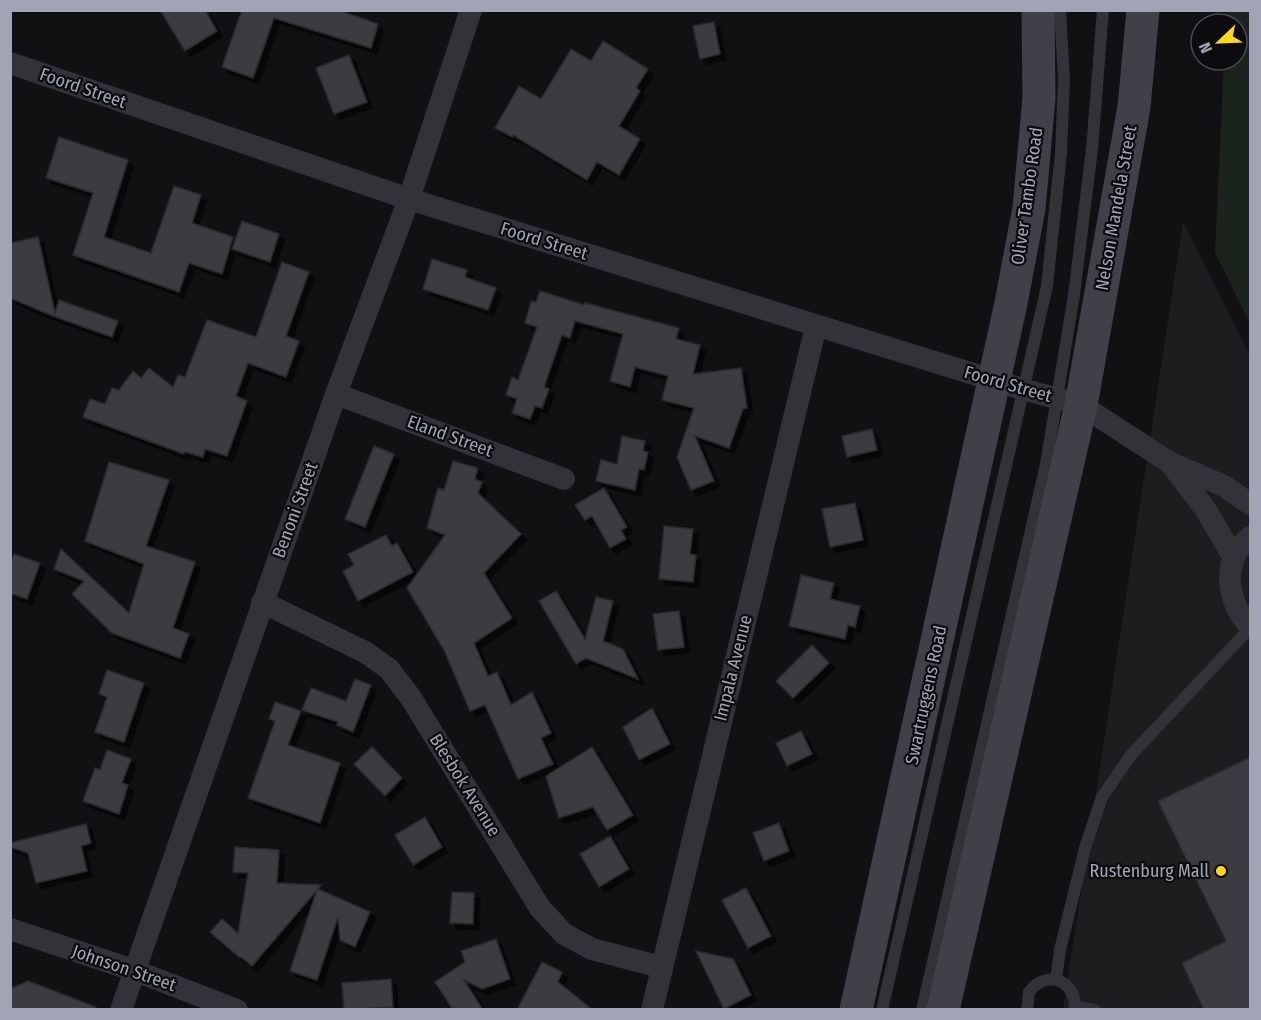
<svg xmlns="http://www.w3.org/2000/svg" width="1261" height="1020" viewBox="0 0 1261 1020" font-family="'Fira Sans Condensed',sans-serif">
	<style>
		.built { fill: #1d1d20 }
		.green { fill: #1b231d }
		.building { fill: #3a3b41; stroke: #2b2b2f; stroke-width: 1.5; filter: url(#shadow) }
		.lines { fill: none; stroke-linecap: round; stroke-linejoin: round }
		.lane { stroke: #323238; stroke-width: 12 }
		.street { stroke: #323238; stroke-width: 22 }
		.secondary { stroke: #404048; stroke-width: 33 }
		.poi-dot { fill: #ffd71d; stroke: #0c0c0e; stroke-width: 2 }
		.labels { text-anchor: middle; dominant-baseline: central; stroke-width: 4.5; stroke-linejoin: round; paint-order: stroke }
		.street-label { font-size: 18px; fill: #a1a4b5; stroke: #0c0c0e }
		.poi-label { font-size: 18px; fill: #a1a4b5; stroke: #0c0c0e; text-anchor: end }
	</style>
	<defs>
		<filter id="shadow"><feDropShadow dx="5.5" dy="5.5" stdDeviation="0" flood-color="#0009"/></filter>
	</defs>
	<rect width="100%" height="100%" fill="#111113"/>
	<polygon class="built" points="1183,222 1250,356 1250,1009 1063,1010"/>
	<polygon class="green" points="1226,11 1250,11 1250,324 1215,252 1224,60 1237,60 1237,24 1226,24"/>
	<g class="building">
		<polygon points="160,10 205,10 217,31 185,51"/>
		<polygon points="242,10 338,10 378,24 371,48 274,18 253,78 222,67"/>
		<polygon points="714,22 720,54 700,59 693,26"/>
		<polygon points="603,41 648,69 636,88 640,91 619,126 640,139 619,175 597,162 587,180 513,135 512,137 495,128 519,86 541,99 571,49 591,61"/>
		<polygon points="349,55 367,102 334,114 316,68"/>
		<polygon points="59,137 128,160 104,237 151,253 174,186 201,195 192,223 233,237 222,274 189,263 179,292 73,255 93,193 46,178"/>
		<polygon points="242,221 279,234 270,262 232,249"/>
		<polygon points="38,237 55,313 59,300 118,321 112,337 53,316 10,298 10,243"/>
		<polygon points="432,259 467,270 465,277 496,288 488,310 423,289"/>
		<polygon points="282,262 309,272 286,336 299,341 286,377 248,363 236,396 247,401 227,456 205,449 203,457 185,452 184,454 83,417 90,399 105,404 112,388 119,390 133,371 141,378 149,368 173,387 178,375 185,377 207,320 256,337"/>
		<polygon points="540,291 584,305 585,303 679,328 676,339 700,345 693,374 741,368 747,408 743,409 729,448 695,436 714,481 691,490 677,457 694,408 662,400 668,376 635,367 630,387 610,381 623,334 575,321 570,338 562,335 544,387 549,389 542,408 535,406 530,419 512,413 517,399 506,395 512,377 518,380 537,327 525,323 531,301 536,302"/>
		<polygon points="872,429 877,450 847,457 842,436"/>
		<polygon points="622,436 645,441 643,451 648,452 644,470 639,469 635,490 596,481 601,460 617,464"/>
		<polygon points="374,446 394,454 365,527 345,519"/>
		<polygon points="453,461 478,468 475,479 482,482 478,493 521,534 484,573 512,618 474,643 488,676 497,672 511,705 532,692 551,733 541,738 553,764 518,779 485,705 470,711 444,650 407,588 445,535 427,528 438,488 444,490"/>
		<polygon points="109,462 169,480 146,546 195,562 173,628 189,634 180,658 112,633 72,594 84,581 54,569 61,549 129,613 144,564 85,541"/>
		<polygon points="604,488 627,527 621,530 626,539 610,548 592,516 585,520 575,505"/>
		<polygon points="855,503 863,540 830,547 822,509"/>
		<polygon points="664,526 693,529 690,554 696,555 693,582 659,579"/>
		<polygon points="386,535 392,546 397,543 413,572 358,601 343,571 354,565 348,554"/>
		<polygon points="14,554 40,563 27,599 10,593 10,564"/>
		<polygon points="801,575 834,583 830,599 860,606 855,627 848,625 845,639 789,626"/>
		<polygon points="556,591 585,639 596,597 613,601 603,641 623,649 638,679 586,658 576,664 539,601"/>
		<polygon points="679,611 684,647 658,650 653,614"/>
		<polygon points="812,645 829,663 793,698 776,681"/>
		<polygon points="107,670 144,683 124,742 95,732 107,697 99,694"/>
		<polygon points="355,679 371,685 353,732 337,725 338,722 302,710 311,688 346,701"/>
		<polygon points="275,702 301,711 288,745 340,763 320,823 248,798 275,721 269,719"/>
		<polygon points="652,708 670,744 639,760 623,727"/>
		<polygon points="801,731 812,754 787,766 776,743"/>
		<polygon points="372,747 402,778 385,796 354,764"/>
		<polygon points="592,747 633,815 607,830 593,807 559,818 546,776"/>
		<polygon points="107,750 131,759 122,783 128,785 119,814 83,801 95,768 100,770"/>
		<polygon points="1251,757 1251,1010 1204,1010 1182,963 1226,941 1158,801"/>
		<polygon points="425,817 442,847 413,865 395,835"/>
		<polygon points="779,823 789,851 764,861 753,833"/>
		<polygon points="86,824 91,843 81,846 87,871 36,883 28,853 10,847 10,843"/>
		<polygon points="610,836 629,869 599,887 580,854"/>
		<polygon points="235,847 279,850 277,883 321,885 318,889 370,912 355,947 340,940 338,917 317,980 290,971 317,890 252,966 241,957 240,958 210,932 222,919 238,933 248,873 233,872"/>
		<polygon points="746,888 771,936 748,948 722,900"/>
		<polygon points="452,892 474,893 473,924 450,923"/>
		<polygon points="496,939 510,979 482,989 464,980 483,1010 453,1010 435,982 465,962 461,951"/>
		<polygon points="696,951 733,959 751,995 724,1009"/>
		<polygon points="542,962 562,972 558,982 593,1010 517,1010"/>
		<polygon points="391,979 393,1007 344,1010 342,983"/>
		<polygon points="28,981 96,1007 96,1010 10,1010 10,989"/>
	</g>
	<g class="lines">
		<g class="lane">
			<polyline points="1056,979 1060,950 1085,848 1102,797 1131,755 1250,628"/>
			<polyline points="1075,1007 1095,1010"/>
			<polyline points="882,1010 1047,286 1061,153 1064,80 1060,10"/>
			<polyline points="922,1010 1046,464 1074,295 1092,149 1103,10"/>
			<path d="M1027 1010 1029 992C1047 968 1077 981 1075 1010"/>
		</g>
		<g class="street">
			<polyline points="10,63 409,199 1022,389 1081,405 1169,462 1224,486 1250,504"/>
			<polyline points="336,394 564,479"/>
			<polyline points="1172,465 1206,510 1234,558"/>
			<path d="M1250 537C1220 561 1227 601 1250 627"/>
			<polyline points="262,602 365,652 389,669 411,698 540,908 564,934 592,949 661,967"/>
			<polyline points="10,929 133,970 237,1010"/>
			<polyline points="121,1010 336,394 409,199 471,10"/>
			<polyline points="652,1010 816,326"/>
		</g>
		<g class="secondary">
			<polyline points="856,1010 1011,303 1029,208 1039,98 1038,10"/>
			<polyline points="943,1010 1081,405 1134,107 1143,10"/>
		</g>
	</g>
	<circle class="poi-dot" cx="1221" cy="871" r="6"/>
	<g class="labels">
		<g class="street-label">
			<text transform="translate(83 88) rotate(19)">Foord Street</text>
			<text transform="translate(1027 196) rotate(-82)">Oliver Tambo Road</text>
			<text transform="translate(1116 208) rotate(-80)">Nelson Mandela Street</text>
			<text transform="translate(544 241) rotate(17)">Foord Street</text>
			<text transform="translate(1008 384) rotate(16)">Foord Street</text>
			<text transform="translate(450 436) rotate(20)">Eland Street</text>
			<text transform="translate(295 510) rotate(-70)">Benoni Street</text>
			<text transform="translate(733 668) rotate(-76)">Impala Avenue</text>
			<text transform="translate(926 695) rotate(-78)">Swartruggens Road</text>
			<text transform="translate(465 785) rotate(58)">Blesbok Avenue</text>
			<text transform="translate(124 968) rotate(19)">Johnson Street</text>
		</g>
		<g class="poi-label">
			<text x="1209" y="871">Rustenburg Mall</text>
		</g>
	</g>
	<rect width="1261" height="1020" fill="none" stroke="#a1a4b5" stroke-width="24"/>
	<g transform="translate(1219 42) rotate(247)"><circle r="28" fill="#0c0c0e" stroke="#484951" stroke-width="1.5"/>
	<path d="M0-4.5L10 22L0 15L-10 22Z" fill="#ffd71d"/>
	<text y="-9" font-size="16" font-weight="bold" text-anchor="middle" fill="#a1a4b5">N</text>
	</g>
</svg>
